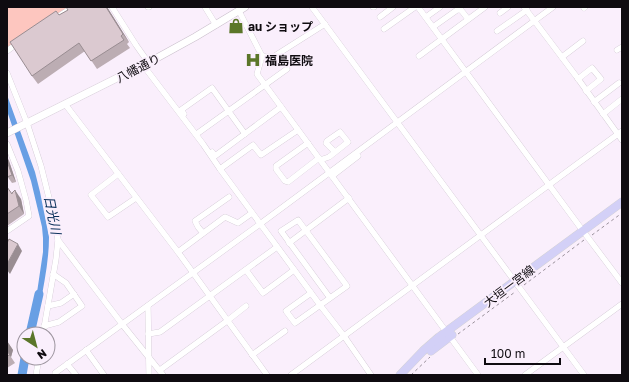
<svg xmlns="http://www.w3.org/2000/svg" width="629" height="382" viewBox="0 0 629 382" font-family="'Golos Text','Noto Sans JP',sans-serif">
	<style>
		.green { fill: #fdc6bf }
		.water { fill: #689fe4 }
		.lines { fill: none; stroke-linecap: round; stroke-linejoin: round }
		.river { stroke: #689fe4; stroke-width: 9 }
		.minor-casing { stroke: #cabfcc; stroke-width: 6 }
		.tertiary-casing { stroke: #cabfcc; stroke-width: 8 }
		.primary-casing { stroke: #d4d3d4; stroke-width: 9 }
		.path { stroke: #99909a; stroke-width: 1; stroke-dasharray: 3 3; stroke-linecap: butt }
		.minor { stroke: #fff; stroke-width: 5.5 }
		.tertiary { stroke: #fff; stroke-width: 7 }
		.primary { stroke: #d3d0f7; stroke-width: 8 }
		.wall { fill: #bcadb3 }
		.shaded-wall { fill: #998d92 }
		.building { fill: #dbc9d0; stroke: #998d92 }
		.labels { text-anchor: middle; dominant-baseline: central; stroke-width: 3.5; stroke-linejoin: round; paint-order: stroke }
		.poi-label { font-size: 12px; font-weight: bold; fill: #0f0b10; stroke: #faeffc; text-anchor: start }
		.street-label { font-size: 12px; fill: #0f0b10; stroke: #faeffc }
		.water-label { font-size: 13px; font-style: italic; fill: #062d58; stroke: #faeffc }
	</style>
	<rect width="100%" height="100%" fill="#faeffc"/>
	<polygon class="green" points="7,7 69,7 7,49"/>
	<path class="water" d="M7 95 35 172 40 192 49 237C49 260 44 284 40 306H35L43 252V238L42 227 31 181 7 111Z"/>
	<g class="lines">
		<g class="river">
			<polyline points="30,334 39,294"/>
			<polyline points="22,375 25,358"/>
		</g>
		<defs>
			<g id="minor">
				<polyline points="112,7 136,45 148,62"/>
				<polyline points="148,7 149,7"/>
				<polyline points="205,7 216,25"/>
				<polyline points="312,7 584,375"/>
				<polyline points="373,7 374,7"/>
				<polyline points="418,7 583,231"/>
				<polyline points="524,7 576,76 622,140"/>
				<polyline points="584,8 585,7"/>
				<polyline points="239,11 262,56 257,74 478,375"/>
				<polyline points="500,13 508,7"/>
				<polyline points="59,16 73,7"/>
				<polyline points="380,17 393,7"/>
				<polyline points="426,17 440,7"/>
				<polyline points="433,27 457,10 461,10 468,19"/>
				<polyline points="384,29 415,7"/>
				<polyline points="497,31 527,10"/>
				<polyline points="617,50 622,47"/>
				<polyline points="7,51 18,43"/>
				<polyline points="262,56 273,57 325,24"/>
				<polyline points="419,56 485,7"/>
				<polyline points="562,57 583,41"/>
				<polyline points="143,65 203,144 220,169 320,305 344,336 371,375"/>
				<polyline points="7,73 27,123 41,166 56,226 58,240 56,259 43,334"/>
				<polyline points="578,79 592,68 601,79 586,91"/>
				<polyline points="594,102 619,83"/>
				<polyline points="65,104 178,252 267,375"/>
				<polyline points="184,114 181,110 212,88 245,134"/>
				<polyline points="603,114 622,99"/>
				<polyline points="198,133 287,69"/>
				<polyline points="308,143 276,166 276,169 285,181 288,182 319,158"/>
				<polyline points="7,144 18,171 26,200 29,216 7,231"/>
				<polyline points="212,152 215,156 281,107"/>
				<polyline points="320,160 329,157 348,142 340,132 327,141 326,143 335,152"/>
				<polyline points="220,169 253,145 261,155 298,130"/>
				<polyline points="118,174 91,195 108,217 136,198"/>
				<polyline points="332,176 358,156"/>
				<polyline points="203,233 198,227 195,221 229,197"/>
				<polyline points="586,235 622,283"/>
				<polyline points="58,240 122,324 163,375"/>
				<polyline points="289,243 349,198"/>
				<polyline points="178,252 225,217 238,223 252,213"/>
				<polyline points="246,270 263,293 294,270"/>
				<polyline points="311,293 286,311 295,323 347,286 298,220 281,231 330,298"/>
				<polyline points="48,306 61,303 74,294"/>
				<polyline points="148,306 149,375"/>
				<polyline points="44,326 59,322 82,306 66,283 53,274"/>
				<polyline points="148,334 160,332 277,247"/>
				<polyline points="86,350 104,375"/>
				<polyline points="252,355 285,331"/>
				<polyline points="67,364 76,375"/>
				<polyline points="160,370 227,321 246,306"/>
				<polyline points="36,375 39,358"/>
				<polyline points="55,375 55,373 260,224 553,7"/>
				<polyline points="291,375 622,131"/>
				<polyline points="525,375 622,304"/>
			</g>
			<polyline id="tertiary" points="7,133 155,59 195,37 245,7"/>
			<g id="primary">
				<polyline points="431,351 452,335"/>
				<polyline points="400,375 423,351 439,337 622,202"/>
			</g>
		</defs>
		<use href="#minor" class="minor-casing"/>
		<use href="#tertiary" class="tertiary-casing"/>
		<use href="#primary" class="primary-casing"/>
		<g class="path">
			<polyline points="592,235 622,213"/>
			<polyline points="524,285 584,240"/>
			<polyline points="458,334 515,292"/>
			<polyline points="411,375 430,357"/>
		</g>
		<use href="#minor" class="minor"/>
		<use href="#tertiary" class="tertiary"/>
		<use href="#primary" class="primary"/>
	</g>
	<g class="wall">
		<polygon points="66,7 107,7 129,42 127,44 130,48 97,69 85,51 38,84 32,76 59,15 68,10"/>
		<polygon points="7,157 9,161 16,182 12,183 7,176"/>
		<polygon points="7,187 12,194 21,199 24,214 7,226"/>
		<polygon points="7,341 13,350 11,357 15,363 7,368"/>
	</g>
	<g class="shaded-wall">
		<polygon points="106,7 107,7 129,42 123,34"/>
		<polygon points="7,157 9,161 16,182 12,175 7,161"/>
		<polygon points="15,190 21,199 24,214 19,206"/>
		<polygon points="18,244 22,251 10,274 7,270 7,264"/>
		<polygon points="7,341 13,350 11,357 7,351"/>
	</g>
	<g class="building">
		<polygon points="66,7 106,7 123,34 121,36 124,40 91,61 79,43 32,76 10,42 56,11 59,15 68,10"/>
		<polygon points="7,161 12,175 7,177"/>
		<polygon points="7,187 12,194 12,193 15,190 19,206 7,214"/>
		<polygon points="9,239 18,244 7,264 7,243"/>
		<polygon points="7,351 10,355 7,356"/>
	</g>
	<defs>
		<symbol id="shop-bare" viewBox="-9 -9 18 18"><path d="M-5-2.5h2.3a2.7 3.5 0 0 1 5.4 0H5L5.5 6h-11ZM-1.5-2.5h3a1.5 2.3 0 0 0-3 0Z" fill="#5b7629" stroke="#faeffc" stroke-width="2.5" paint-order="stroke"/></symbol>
		<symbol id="hospital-bare" viewBox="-9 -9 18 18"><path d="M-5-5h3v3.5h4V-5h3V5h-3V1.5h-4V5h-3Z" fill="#5b7629" stroke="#faeffc" stroke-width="2.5" paint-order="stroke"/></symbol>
	</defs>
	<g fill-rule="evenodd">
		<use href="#shop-bare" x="225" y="15" width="22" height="22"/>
		<use href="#hospital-bare" x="242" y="49" width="22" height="22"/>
	</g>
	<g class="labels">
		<g class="poi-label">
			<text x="248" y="26">au ショップ</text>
			<text x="265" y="60">福島医院</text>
		</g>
		<g class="street-label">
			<text transform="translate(138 68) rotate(-27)">八幡通り</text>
			<text transform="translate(509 286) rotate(-37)">大垣一宮線</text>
		</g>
		<g class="water-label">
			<text transform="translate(53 215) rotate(79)">日光川</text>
		</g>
	</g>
	<rect width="629" height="382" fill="none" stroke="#0f0b10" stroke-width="16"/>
	<g transform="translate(36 346) rotate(144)"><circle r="19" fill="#faeffc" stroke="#9c949e"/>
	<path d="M0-3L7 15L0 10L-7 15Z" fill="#5b7629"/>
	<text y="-6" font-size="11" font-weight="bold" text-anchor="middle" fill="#0f0b10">N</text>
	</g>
	<path d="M485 358v6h75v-6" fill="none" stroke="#0f0b10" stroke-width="2"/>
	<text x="491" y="358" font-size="12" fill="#0f0b10" stroke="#faeffc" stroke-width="3" paint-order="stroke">100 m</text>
</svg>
